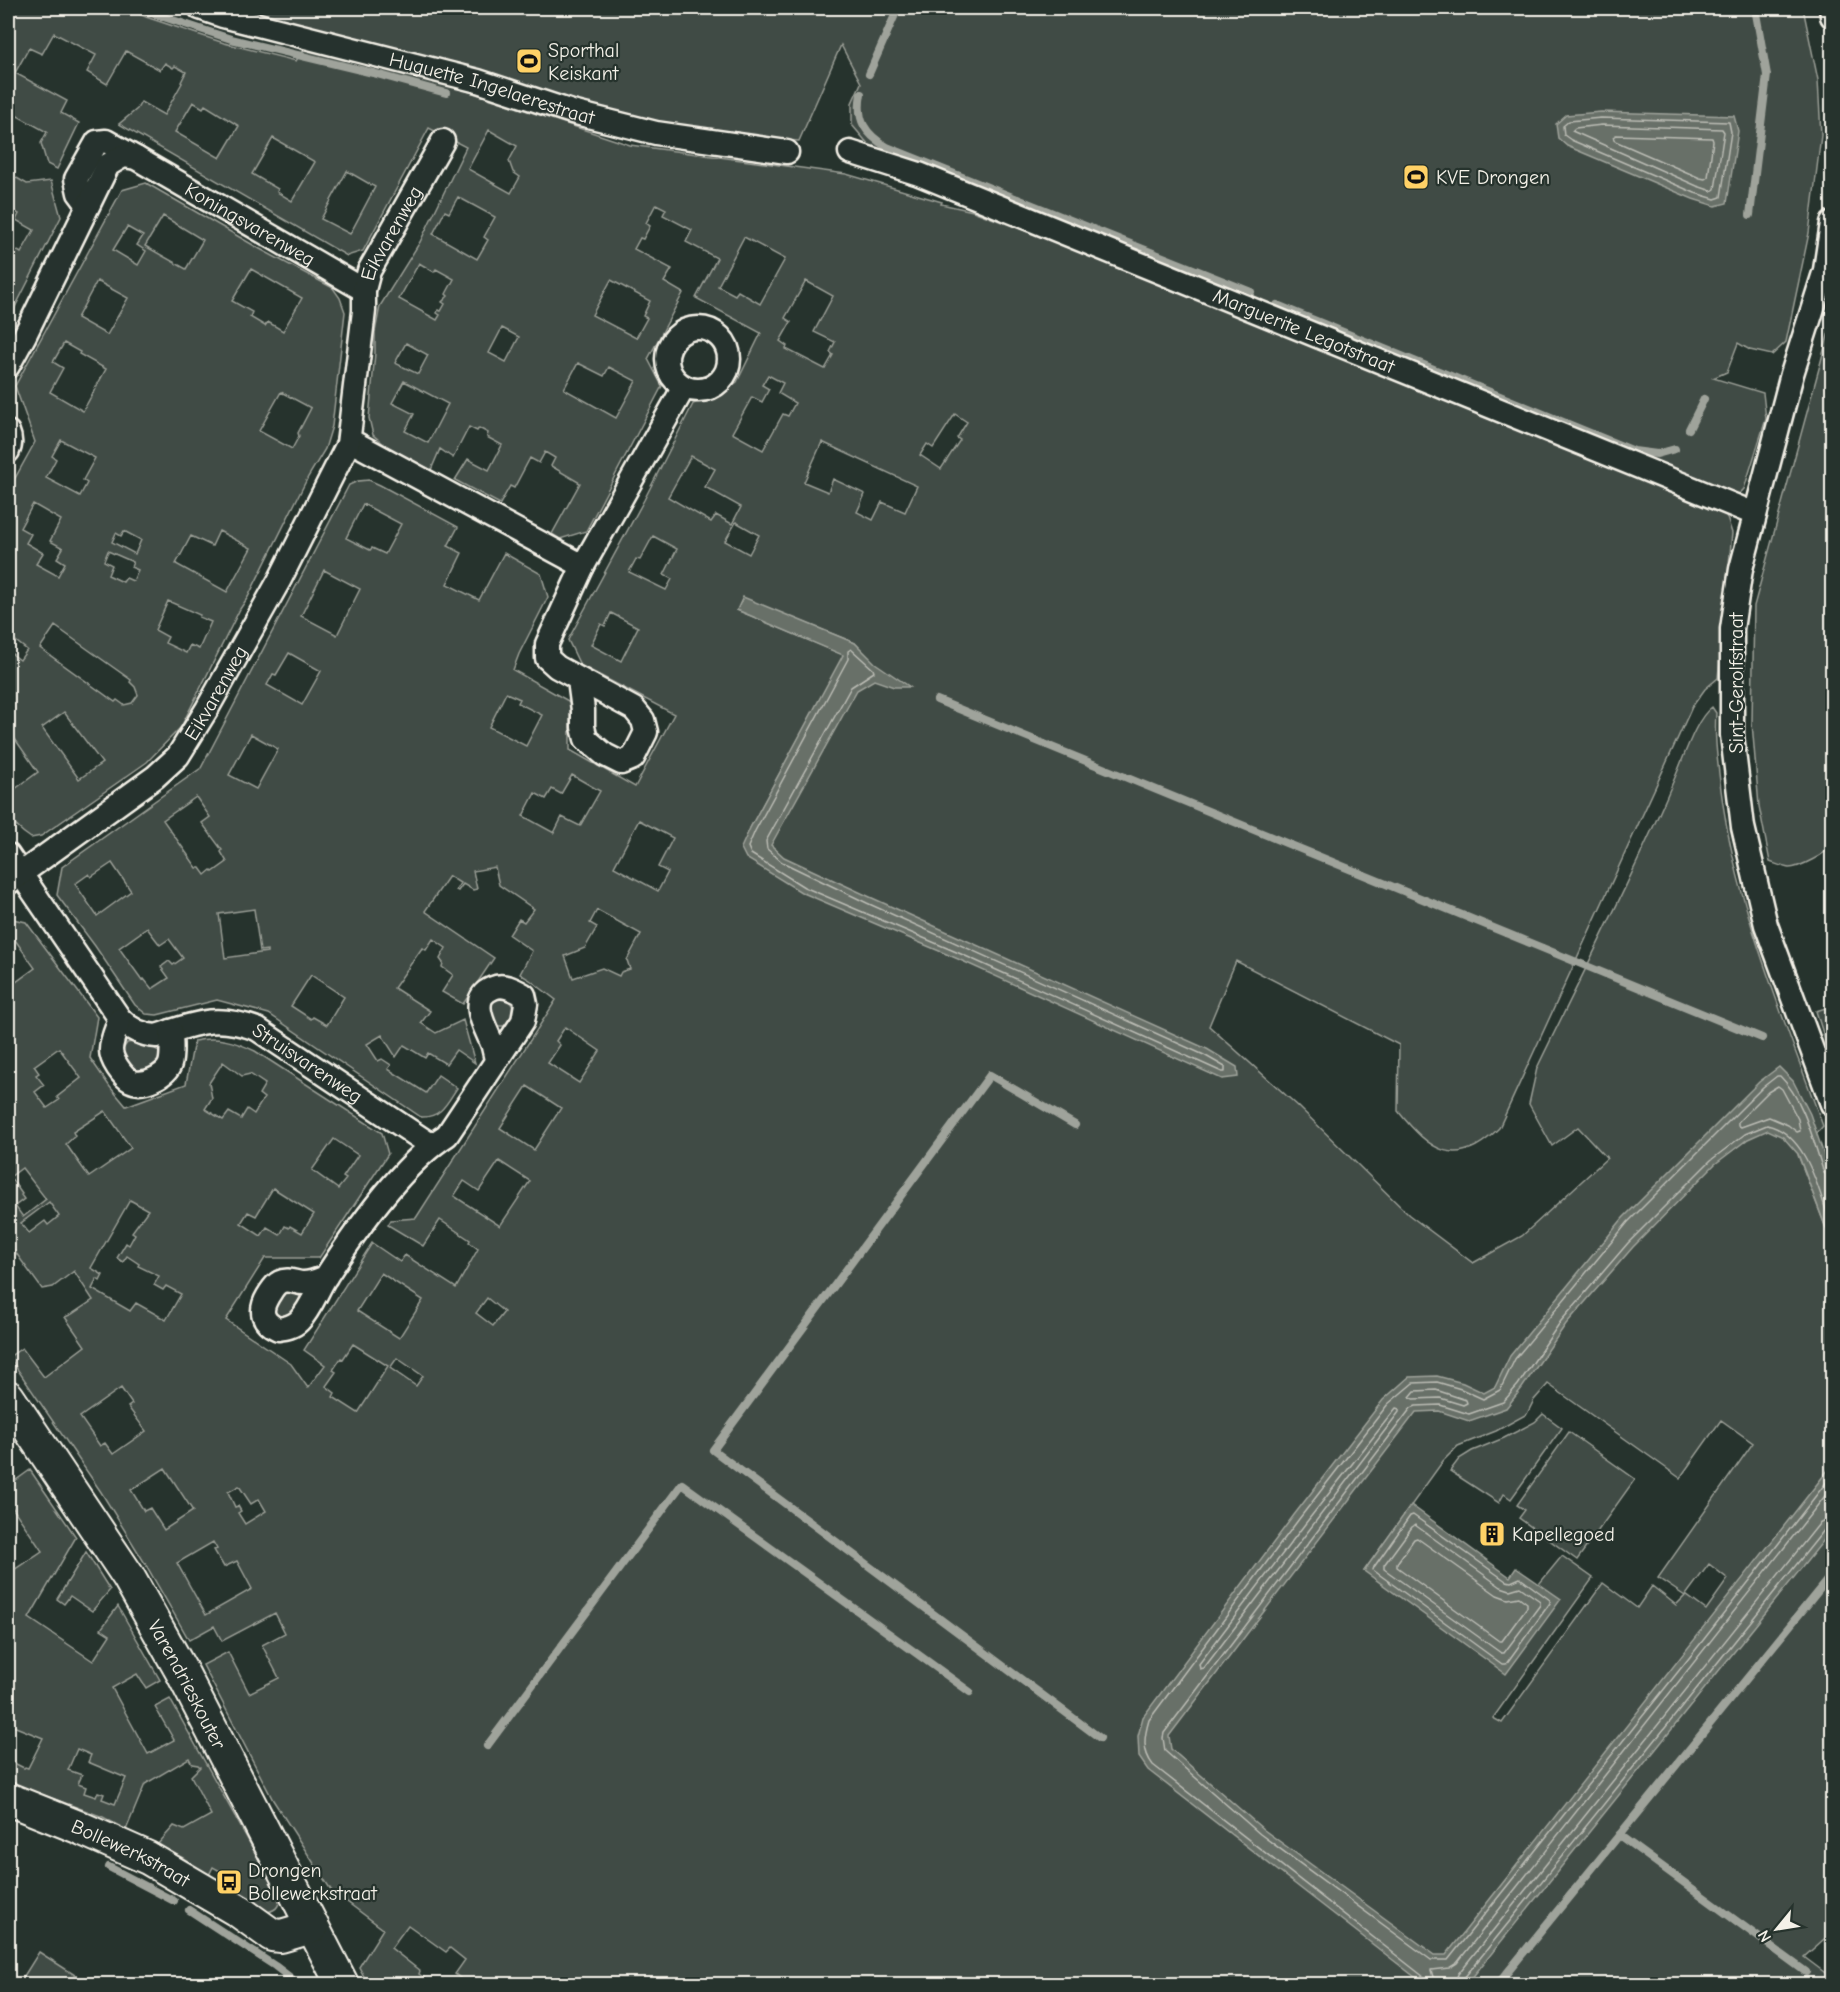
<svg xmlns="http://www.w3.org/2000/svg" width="1840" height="1992" viewBox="0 0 1840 1992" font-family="'Comic Neue',sans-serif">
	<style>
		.green { fill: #414b45; stroke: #9a9e96; stroke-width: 1.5; fill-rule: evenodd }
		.water { fill: #676f68; stroke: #9fa39b; stroke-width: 1.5 }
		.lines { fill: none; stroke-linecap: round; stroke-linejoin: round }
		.shore { stroke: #bcbdb5; stroke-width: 1.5 }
		.stream { stroke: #9fa39b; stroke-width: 8 }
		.street-casing { stroke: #f4f1e8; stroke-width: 27 }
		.secondary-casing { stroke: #f4f1e8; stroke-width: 36 }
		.street { stroke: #26332d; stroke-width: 22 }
		.secondary { stroke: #26332d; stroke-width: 32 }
		.labels { text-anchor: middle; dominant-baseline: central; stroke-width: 4.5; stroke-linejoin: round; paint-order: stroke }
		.poi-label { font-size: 20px; fill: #f4f1e8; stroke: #26332d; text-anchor: start }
		.street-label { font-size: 20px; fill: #f4f1e8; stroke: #26332d }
	</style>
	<rect width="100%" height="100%" fill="#26332d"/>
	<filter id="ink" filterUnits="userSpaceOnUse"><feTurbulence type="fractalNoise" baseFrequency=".0167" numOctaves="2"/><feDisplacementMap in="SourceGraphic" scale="12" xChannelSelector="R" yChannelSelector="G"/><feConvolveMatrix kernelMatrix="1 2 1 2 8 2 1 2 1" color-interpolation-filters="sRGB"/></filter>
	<g filter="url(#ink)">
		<g class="green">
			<path d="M8 8H126L146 17 224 43 296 61 307 45 455 87 630 145 846 174 942 202 941 204 973 211 1060 244 1706 505 1726 515 1732 533 1718 678 1705 689 1692 707 1499 1128C1457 1171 1430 1151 1398 1111L1399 1045 1236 961 1209 1026 1298 1106 1409 1215 1473 1263 1522 1236 1607 1158 1578 1127 1552 1146 1529 1104 1537 1068C1584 971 1634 874 1676 775 1684 757 1696 718 1712 707L1716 713C1714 739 1718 764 1721 790 1736 906 1783 1016 1823 1126L1798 1155 1832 1244V1932L1804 1957 1832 1978V1984H468L455 1974 465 1960 450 1948 446 1952 408 1925 391 1948 420 1971 419 1974 433 1984H368L359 1967 383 1929 331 1890 273 1800 203 1665 228 1652 249 1693 279 1678 262 1645 285 1633 275 1613 222 1641 214 1626 189 1640 146 1565 101 1492 9 1357 22 1348 44 1377 85 1346 65 1317 72 1314 93 1300 74 1271 53 1287 42 1289 8 1242V1146L10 1144 8 1141V988L35 968 13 937 8 940V918L26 922 97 1017 90 1058 110 1087 126 1106 186 1084 194 1041C217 1036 234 1041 255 1051L382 1133 388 1154 319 1258H265L226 1320 291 1364 308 1388 325 1365 304 1350 372 1243 400 1262 405 1255 456 1288 478 1249 469 1242 470 1240 440 1220 423 1246 388 1225 391 1220 416 1218 556 1000 530 980 520 974 532 951 509 935 519 919 524 922 534 909 499 885 495 867 473 871 477 889 473 890 463 884 458 891 456 890 460 883 449 876 425 911 494 958 463 1004 442 992 453 975 442 967 443 963 440 959 446 948 433 939 426 950 422 948 394 988 430 1011 421 1023 436 1033 463 1020 475 1063 456 1050 446 1064 428 1053 425 1058 404 1045 396 1057 382 1035 367 1044 378 1061 382 1059 391 1065 388 1069 426 1093 438 1075 457 1088C447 1103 441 1118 421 1117L269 1014 217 1000 157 1015 146 1014 135 1005 95 946 57 895 62 867 201 768 349 485 358 481 369 480 380 485 458 527 448 546 462 553 447 584 479 600 504 553 541 574 548 597 519 654 513 670 570 702V750L635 787 674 714 580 665 568 640 644 500 693 404 721 393 737 382 761 333 696 298 717 258 686 242 692 230 663 215 666 209 656 204 646 223 650 226 643 239 640 238 634 249 672 269 664 282 683 293 648 359 662 386 586 531 560 539 552 534 580 483 551 466 555 458 545 452 539 463 530 458 514 488 510 486 500 504 455 480 468 459 489 470 502 445 487 437 488 433 479 428 477 431 469 427 453 458 440 449 431 470 390 449 373 435 369 418 375 353V332L380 306 420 242 466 147 429 128 363 251 347 256 119 124 137 109 141 102 164 115 182 83 181 82 186 72 175 66 173 68 165 63 160 70 126 51 107 84 87 72 96 55 54 33 42 54 29 48 15 73 67 101 61 113 79 123 57 169 47 164 41 143 47 132 16 115 8 130ZM193 102 203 108 205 105 239 126 220 158 175 132ZM489 130 517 146 509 161 513 172 520 177 511 193 468 169ZM273 138 315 162 292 201 277 192 278 189 252 174ZM347 171 375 187 350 234 321 219ZM458 197 495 217 484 237 488 240 477 259 433 234 445 211 449 213ZM744 237 785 259 760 304 738 291 735 295 718 286ZM419 263 434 272 436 269 454 279 446 294 448 296 442 302 445 304 441 311 438 310 437 313 440 315 437 320 399 299ZM611 280 650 301 643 316 647 318 636 338 592 315ZM806 281 833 296 814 332 835 342 830 352 833 355 825 369 786 349 787 346 780 341 791 322 785 318ZM502 328 519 337 506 362 489 353ZM406 343 428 355 418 374 395 363ZM578 363 604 376 609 367 636 381 616 418 564 389ZM768 375 783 383 778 393 795 403 788 416 783 414 763 450 732 433 752 397 762 402 769 389 762 385ZM404 381 448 404 428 443 405 431 414 414 392 403ZM955 414 967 422 957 438 960 440 941 469 920 455 927 444 933 448ZM822 442 917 486 905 512 882 502 873 520 857 512 865 494 833 479 828 492 804 482ZM691 456 715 469 705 487 741 507 732 524 716 515 711 522 668 497ZM363 504 401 524 385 554 372 548 370 550 346 538ZM736 522 759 535 749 554 725 541ZM653 536 677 549 664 575 672 579 666 590 629 572 636 559 640 560ZM324 570 360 589 337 635 301 616ZM743 598 855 643 862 651 750 828 844 655 737 610ZM611 613 638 627 621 661 591 645 601 624 605 626ZM289 653 321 671 302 705 267 685 273 674 276 675ZM506 693 520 699 518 703 542 715 526 746 489 727ZM251 734 278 749 256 789 229 775ZM572 775 600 791 580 826 562 817 554 833 523 816 535 793 546 799 552 789 561 794ZM196 797 210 817 202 823 222 850 221 852 227 862 213 872 211 870 205 875 200 868H197L163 820ZM639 820 673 838 658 867 668 872 658 891 614 867ZM112 863 131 891 97 916 75 884 89 874 91 877ZM254 909 260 951 267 950V952L225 958 219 914ZM597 910 641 934 627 960 630 969 621 972 619 976 602 968 573 978 565 956 585 948 597 927 590 923ZM147 928 160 945 169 939 183 958 173 965 169 961 161 967 169 978 152 989 144 979 142 980 119 948ZM311 975 344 997 327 1025 313 1017 311 1019 291 1006ZM565 1027 600 1051 579 1083 548 1063 560 1045 556 1041ZM59 1048 81 1078 57 1097 59 1100 47 1108 35 1092 44 1085 36 1075 39 1073 34 1066ZM223 1062 242 1076 250 1074 265 1084 259 1094 264 1098 254 1114 247 1109 241 1119 229 1112 223 1120 205 1109 212 1098 209 1083ZM527 1086 561 1108 534 1150 500 1128ZM105 1111 131 1148 89 1177 66 1144 75 1136 73 1132ZM334 1139 358 1155 343 1177 346 1179 338 1189 312 1170ZM499 1161 530 1181 500 1226 454 1196 464 1181 479 1191ZM22 1168 46 1199 23 1217 15 1206 24 1199 21 1195 22 1194 10 1177ZM273 1188 314 1214 302 1233 290 1226 289 1228 285 1226 280 1235 267 1227 261 1236 241 1223 248 1212 256 1216ZM130 1200 148 1210 132 1232 135 1234 129 1245 126 1243 117 1258 123 1262 127 1256 139 1264 138 1266 159 1276 154 1285 163 1290 166 1286 181 1294 166 1320 136 1303 130 1311 92 1289 97 1279 100 1281 103 1275 91 1268ZM49 1202 59 1216 48 1225 45 1221 29 1233 21 1223ZM381 1273 423 1300 399 1338 357 1311ZM487 1298 504 1312 493 1326 476 1313ZM353 1344 388 1366 358 1413 333 1397 335 1393 326 1386 336 1372 333 1370 341 1358 343 1359ZM397 1358 423 1376 416 1386 390 1368ZM1548 1384 1680 1478 1721 1420 1753 1443 1658 1578 1685 1596 1676 1605 1652 1586 1637 1608 1603 1583 1502 1723 1493 1718 1593 1578 1562 1556 1539 1584 1560 1599 1364 1571 1443 1461 1458 1446 1496 1431 1527 1414 1534 1400ZM121 1388 132 1404 128 1407 146 1431 113 1454 105 1443 100 1446 80 1417ZM165 1468 193 1511 164 1530 150 1508 144 1511 131 1490ZM239 1486 251 1504 259 1499 266 1511 245 1524 238 1513 241 1511 238 1506 235 1507 228 1492ZM213 1542 217 1549 214 1550 224 1567 237 1561 252 1589 206 1615 177 1563ZM1709 1564 1728 1579 1706 1610 1686 1595Z"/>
			<polygon points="221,8 1803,8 1818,80 1821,135 1809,233 1790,323 1786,342 1772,355 1750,350 1738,343 1727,372 1713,378 1763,393 1766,419 1744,489 1736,497 1155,260 999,193 869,145 852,125 852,103 861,83 841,45 799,141 711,135 598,111"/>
			<polygon points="8,173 27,184 51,181 61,217 8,321 8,245 21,253 34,230 16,220 19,214 8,207"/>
			<path d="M146 183 260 249 333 288 340 298 345 312 332 426 325 449 308 477 248 597 240 609 181 727 147 762 41 836 31 838C3 819 7 810 8 778L15 789 38 772 8 729V651L20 660 27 650 8 635V491L35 442 15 386 122 190ZM163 216 203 240 186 269 145 246ZM127 227 143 236 137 245 146 251 138 265 113 250ZM251 269 302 298 283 331 268 322 265 326 250 317 252 312 232 301ZM97 281 128 298 107 335 77 318ZM64 343 80 352 79 354 106 369 83 411 50 392 63 368 53 362ZM281 392 311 408 298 433 299 436 292 449 259 431ZM61 440 95 458 83 480 87 483 80 496 46 478 56 459 52 456ZM33 504 61 520 50 541 63 548 57 558 65 563 58 576 36 564 43 553 26 543 31 534 20 528ZM124 531 141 540 135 554 112 542 116 533 121 536ZM219 531 251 548 227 592 176 564 191 536 212 546ZM108 551 133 562 131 567 138 570 133 581 126 578 123 582 108 575 112 565 104 561ZM168 601 200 615 199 617 211 622 199 649 190 645 186 653 165 643 168 637 155 630ZM55 626 131 680 130 682 135 687 138 695 132 703 124 705 117 700 115 702 40 648ZM64 712 102 763 79 779 42 728Z"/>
			<path d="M1832 321V845C1828 853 1799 868 1789 868 1783 867 1776 864 1770 862L1759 806 1752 723 1754 606Z"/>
			<polygon points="499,998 508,999 516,1011 507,1026 497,1026 493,1024 488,1007 490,1003"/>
			<polygon points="1832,1006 1832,1062 1816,1011"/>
			<path d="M133 1042C145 1045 157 1045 162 1057L159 1066C136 1075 134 1072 121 1052L127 1043Z"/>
			<polygon points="281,1289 299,1294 301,1304 280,1323 270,1304"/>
			<polygon points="1543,1414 1562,1428 1511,1499 1504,1494 1499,1503 1450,1471 1459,1459 1472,1451 1504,1438 1535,1422"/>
			<polygon points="1569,1432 1635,1479 1577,1560 1519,1518 1525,1510 1517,1505"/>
			<path d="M30 1470 76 1537 29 1618 93 1661 110 1635 101 1629 118 1606 160 1680 146 1688 137 1674 112 1688 148 1754 174 1740 155 1707 170 1699 278 1894C281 1904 278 1910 267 1912L225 1885 231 1877 213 1867 209 1875 183 1858 157 1845 174 1826 184 1830 211 1815 191 1776 200 1767 198 1765 192 1764 189 1758 145 1784 126 1830 103 1817 8 1782V1760L24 1768 25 1767 28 1768 43 1738 8 1724V1574L42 1551 12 1507 8 1510V1486ZM77 1749 91 1755 88 1762 126 1778 115 1804 102 1799 104 1794 98 1792 96 1797 84 1793 86 1787 78 1784 82 1775 68 1770Z"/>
			<polygon points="86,1552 110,1590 92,1611 70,1596 64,1604 57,1599"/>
			<polygon points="39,1952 89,1984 19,1984"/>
		</g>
		<g class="water">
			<polygon points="1601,112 1734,116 1738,131 1727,203 1715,206 1693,199 1567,146 1558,138 1556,124 1566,115"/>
			<polygon points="743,597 855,643 875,663 910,687 894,687 874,680 857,690 771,845 784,857 870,897 1207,1049 1237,1067 1238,1077 1222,1079 958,959 801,892 746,858 741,848 750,828 843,655 737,610"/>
			<polygon points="1779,1067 1793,1081 1810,1114 1832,1178 1832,1244 1798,1154 1783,1137 1768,1130 1748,1139 1715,1164 1633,1247 1566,1324 1522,1388 1506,1408 1469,1421 1439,1411 1416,1412 1169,1736 1171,1749 1264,1830 1435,1955 1446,1955 1832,1465 1832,1530 1467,1984 1424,1984 1148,1770 1139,1757 1138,1736 1143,1717 1294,1515 1383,1400 1409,1377 1437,1376 1463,1383 1484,1393 1495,1387 1510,1356 1623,1218 1759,1082"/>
			<polygon points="1411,1505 1510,1577 1516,1568 1561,1599 1506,1674 1364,1571"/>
		</g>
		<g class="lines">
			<g class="shore">
				<polygon points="1601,118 1729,122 1731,132 1721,197 1715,199 1695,193 1571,140 1564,135 1563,126 1569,121"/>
				<polygon points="1602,125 1722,129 1724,132 1715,189 1712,191 1697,186 1572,131 1575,128"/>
				<polygon points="1616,135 1712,138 1713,141 1708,177 1705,179 1700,178 1615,141 1613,137"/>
				<polygon points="851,649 873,669 874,672 851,687 766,841 767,849 782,862 867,903 1204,1055 1225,1067 1225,1072 1222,1072 961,954 804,887 751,854 748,847 755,831 848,659 848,651"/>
				<polygon points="1778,1086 1782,1089 1798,1119 1800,1131 1797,1132 1788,1125 1769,1117 1741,1127 1738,1126 1738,1122 1768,1092"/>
				<path d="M1832 1228C1819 1193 1808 1134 1767 1125L1745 1134 1711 1160 1628 1243 1561 1321 1518 1385 1503 1402 1469 1414 1440 1405 1416 1406 1411 1408 1164 1733 1163 1738 1165 1751 1260 1834 1431 1960H1448L1701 1643 1832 1475"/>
				<polygon points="1436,1390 1466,1400 1467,1403 1463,1405 1440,1398 1413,1399 1410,1397 1415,1391"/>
				<polygon points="1396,1408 1399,1409 1399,1412 1204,1668 1200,1669 1199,1664 1305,1524"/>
				<polygon points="1413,1515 1506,1581 1511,1582 1520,1578 1550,1600 1550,1603 1506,1664 1502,1664 1373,1570 1374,1567 1410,1516"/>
				<polygon points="1415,1525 1501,1587 1510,1590 1520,1587 1540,1601 1540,1605 1504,1653 1501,1653 1384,1569 1384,1565 1412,1527"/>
				<polygon points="1417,1538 1497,1595 1508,1599 1519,1597 1527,1603 1527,1607 1502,1641 1499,1641 1397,1567 1397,1563 1414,1539"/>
				<path d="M1427 1984 1424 1977 1153 1765C1142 1751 1144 1737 1149 1720L1299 1519 1388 1404 1413 1383 1437 1382 1461 1389 1483 1399 1500 1390 1515 1359 1628 1222 1763 1087 1777 1076H1780C1805 1101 1813 1141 1824 1173L1828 1176H1832"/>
				<polyline points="1435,1984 1431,1970 1449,1968 1457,1963 1832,1487"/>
				<polyline points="1455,1984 1458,1974 1819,1524 1826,1520 1832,1519"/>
				<polyline points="1462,1984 1464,1978 1825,1529 1832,1526"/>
			</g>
			<g class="stream">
				<polyline points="136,8 231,39 373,73 446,93"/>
				<polyline points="869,74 898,8"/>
				<path d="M861 94C856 120 865 134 887 147L1251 292"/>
				<polyline points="1750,215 1767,75 1755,8"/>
				<polyline points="1277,305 1634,451 1657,454 1675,449"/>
				<polyline points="1689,429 1704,399"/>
				<polyline points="937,700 1762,1038"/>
				<polyline points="1075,1125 990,1075 713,1450 1100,1738"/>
				<polyline points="487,1746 682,1484 970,1692"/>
				<polyline points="1619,1835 1806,1972"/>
				<polyline points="109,1867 174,1901"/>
				<polyline points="189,1910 275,1966 292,1979"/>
				<polyline points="1498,1984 1832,1574"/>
			</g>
			<defs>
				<g id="street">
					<path id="s1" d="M200 8 223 16 478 81 572 112 656 133 787 152"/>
					<polyline points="1831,8 1832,16"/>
					<path id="s2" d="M850 152 919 174 1755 514"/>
					<polyline points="88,205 79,193 76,179 97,142 106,141 136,158"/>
					<polyline points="1832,223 1825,270 1792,374 1741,569 1732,629 1732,735 1743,827 1766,925 1832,1104"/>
					<circle cx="698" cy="359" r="31"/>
					<path id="s3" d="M8 366 25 335 108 165 123 156 136 158 364 290"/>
					<path d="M8 432C11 439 11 445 8 451"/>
					<polyline points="349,440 583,566"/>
					<polyline points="579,680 583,710 583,727 586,739 605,755 621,763 633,758 646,732 643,720 634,709 557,667 547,658 547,644 583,566 684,387"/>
					<path id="s4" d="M8 855 120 1019C130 1029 142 1035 156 1036 197 1023 215 1014 257 1029L431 1145"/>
					<path id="s5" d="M8 883 155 777 178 756 207 709 280 579 348 444 364 311V290L369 271 443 141"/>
					<path d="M120 1019C117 1028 111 1040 111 1050 111 1060 122 1076 131 1081 143 1087 166 1076 170 1064 173 1054 171 1041 171 1031"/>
					<path d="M326 1277C318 1280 312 1283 303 1283 296 1283 288 1278 280 1282 274 1285 272 1290 268 1296 259 1311 262 1322 278 1329 286 1328 293 1327 299 1321 310 1310 317 1291 325 1278 354 1233 403 1163 447 1135L523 1021 526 1004 524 995C515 990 504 983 493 988 468 998 484 1025 491 1041 494 1047 494 1053 496 1059"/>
				</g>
				<g id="secondary">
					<path id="s6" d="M8 1397 128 1576 183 1674 342 1984"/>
					<path id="s7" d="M8 1799 78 1827 148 1858 240 1912 272 1935 281 1936 312 1927"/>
				</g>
			</defs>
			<use href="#street" class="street-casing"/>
			<use href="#secondary" class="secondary-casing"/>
			<use href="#street" class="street"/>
			<use href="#secondary" class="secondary"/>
		</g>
	</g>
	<defs>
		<symbol id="stadium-square" viewBox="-11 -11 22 22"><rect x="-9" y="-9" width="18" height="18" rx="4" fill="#ffd166" stroke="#26332d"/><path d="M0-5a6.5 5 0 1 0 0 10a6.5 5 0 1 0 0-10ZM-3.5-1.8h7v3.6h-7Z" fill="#111"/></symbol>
		<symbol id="building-square" viewBox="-11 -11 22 22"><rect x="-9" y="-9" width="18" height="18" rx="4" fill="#ffd166" stroke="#26332d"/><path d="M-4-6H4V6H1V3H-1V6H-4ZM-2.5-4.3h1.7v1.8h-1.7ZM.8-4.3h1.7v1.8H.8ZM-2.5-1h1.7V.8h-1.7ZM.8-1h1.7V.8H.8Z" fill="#111"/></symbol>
		<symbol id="bus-square" viewBox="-11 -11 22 22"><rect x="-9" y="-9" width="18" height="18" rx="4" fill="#ffd166" stroke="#26332d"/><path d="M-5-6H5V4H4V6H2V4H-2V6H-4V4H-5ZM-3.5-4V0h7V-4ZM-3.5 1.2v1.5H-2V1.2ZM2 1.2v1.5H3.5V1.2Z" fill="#111"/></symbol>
	</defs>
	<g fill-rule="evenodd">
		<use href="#stadium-square" x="514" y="46" width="30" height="30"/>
		<use href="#stadium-square" x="1401" y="162" width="30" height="30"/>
		<use href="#building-square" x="1477" y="1519" width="30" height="30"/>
		<use href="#bus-square" x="214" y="1867" width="30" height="30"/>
	</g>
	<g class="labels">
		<g class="poi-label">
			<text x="548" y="50">Sporthal<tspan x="548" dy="23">Keiskant</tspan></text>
			<text x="1436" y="177">KVE Drongen</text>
			<text x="1512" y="1534">Kapellegoed</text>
			<text x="248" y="1870">Drongen<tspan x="248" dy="23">Bollewerkstraat</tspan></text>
		</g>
		<g class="street-label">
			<text stroke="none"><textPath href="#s1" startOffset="303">Huguette Ingelaerestraat</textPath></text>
			<text stroke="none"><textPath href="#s3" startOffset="387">Koningsvarenweg</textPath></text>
			<text stroke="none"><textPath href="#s5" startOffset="786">Eikvarenweg</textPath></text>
			<text stroke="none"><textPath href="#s2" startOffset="488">Marguerite Legotstraat</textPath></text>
			<text transform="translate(1736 683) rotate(-90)">Sint-Gerolfstraat</text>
			<text stroke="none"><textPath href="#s5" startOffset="286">Eikvarenweg</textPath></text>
			<text stroke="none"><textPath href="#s4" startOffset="404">Struisvarenweg</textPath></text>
			<text stroke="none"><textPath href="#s6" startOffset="339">Varendrieskouter</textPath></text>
			<text stroke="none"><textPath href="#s7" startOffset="134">Bollewerkstraat</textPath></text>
		</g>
	</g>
	<rect width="1840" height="1992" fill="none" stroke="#26332d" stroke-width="30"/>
	<rect x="15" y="15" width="1810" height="1962" fill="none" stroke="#f4f1e8" stroke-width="2" filter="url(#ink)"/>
	<g transform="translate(1777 1929) rotate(240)" stroke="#26332d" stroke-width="4.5" paint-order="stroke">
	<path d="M0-4.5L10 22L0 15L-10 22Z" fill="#f4f1e8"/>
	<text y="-9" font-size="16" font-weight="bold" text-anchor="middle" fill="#f4f1e8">N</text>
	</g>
</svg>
